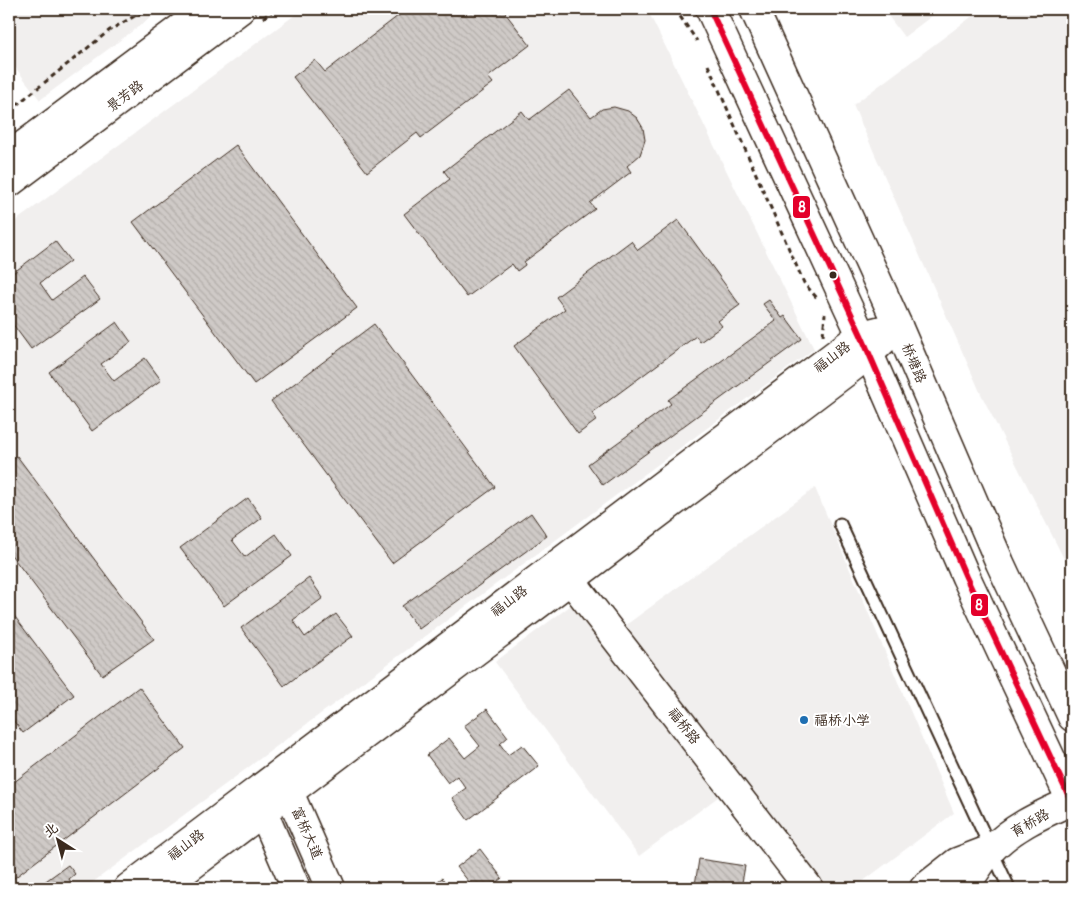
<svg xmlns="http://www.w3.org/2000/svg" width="1081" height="897" viewBox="0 0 1081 897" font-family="Pangolin,'LXGW WenKai TC',sans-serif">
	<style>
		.built { fill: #f1efee }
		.building { fill: url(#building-back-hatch); stroke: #3b2a1e }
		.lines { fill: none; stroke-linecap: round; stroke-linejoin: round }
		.service-casing { stroke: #3b2a1e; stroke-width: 15 }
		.tertiary-casing { stroke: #3b2a1e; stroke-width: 31 }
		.secondary-casing { stroke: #3b2a1e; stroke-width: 31 }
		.path { stroke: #3b2a1e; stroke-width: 3; stroke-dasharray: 5 4; stroke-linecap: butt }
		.service { stroke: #fff; stroke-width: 11 }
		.tertiary { stroke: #fff; stroke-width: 28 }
		.secondary { stroke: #fff; stroke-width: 28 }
		.bus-1-casing { stroke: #fff; stroke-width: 10 }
		.bus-1 { stroke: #e4002b; stroke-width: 6 }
		.bus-dot { fill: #3b2a1e; stroke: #fff; stroke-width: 2 }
		.poi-dot { fill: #1f6fb2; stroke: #fff; stroke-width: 2 }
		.labels { text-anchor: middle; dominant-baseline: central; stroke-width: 4; stroke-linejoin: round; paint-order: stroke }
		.street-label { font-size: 14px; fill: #3b2a1e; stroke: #fff }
		.poi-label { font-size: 14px; fill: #3b2a1e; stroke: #fff; text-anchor: start }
		.line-badge { stroke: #fff; stroke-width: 2 }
		.badge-label { font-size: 14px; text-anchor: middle; font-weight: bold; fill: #fff }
	</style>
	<defs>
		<pattern id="building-back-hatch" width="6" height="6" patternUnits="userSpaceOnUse" patternTransform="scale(1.25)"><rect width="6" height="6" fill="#cfcac7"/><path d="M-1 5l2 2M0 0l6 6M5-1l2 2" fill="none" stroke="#b3aeaa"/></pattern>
	</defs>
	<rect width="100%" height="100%" fill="#fff"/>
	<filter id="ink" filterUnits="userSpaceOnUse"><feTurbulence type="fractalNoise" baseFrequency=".02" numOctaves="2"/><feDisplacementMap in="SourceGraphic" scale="10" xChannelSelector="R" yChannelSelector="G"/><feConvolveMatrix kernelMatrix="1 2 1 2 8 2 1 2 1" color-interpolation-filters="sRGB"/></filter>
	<g filter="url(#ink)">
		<g class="built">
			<polygon points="9,9 162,9 40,100 9,59"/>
			<polygon points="303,9 647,9 814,349 85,888 9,888 9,226"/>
			<polygon points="883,9 941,9 904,37"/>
			<polygon points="982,9 1072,9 1072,575 981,394 853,105"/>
			<polygon points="815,488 954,813 854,888 824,888 623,627"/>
			<polygon points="574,603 718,797 639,856 495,662"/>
		</g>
		<g class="building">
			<polygon points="407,9 502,9 530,45 488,77 493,83 421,138 417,133 367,172 293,77 315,60 325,72"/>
			<polygon points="569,90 591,117 602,109 614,107 628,111 637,118 643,128 645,140 640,155 627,166 631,172 590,203 595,209 524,262 525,265 517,271 512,264 467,297 404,214 450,179 444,171 522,111 529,120"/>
			<polygon points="236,145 357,308 254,384 133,222"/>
			<polygon points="678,220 740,305 718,321 722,326 700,342 696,336 592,413 597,420 578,434 514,346 565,309 556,297 631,241 638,250"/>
			<polygon points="55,241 70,261 40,283 52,300 83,277 100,299 31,349 9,319 9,276"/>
			<polygon points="769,300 782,318 785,316 802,339 603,485 588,464 671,404 668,400 776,321 763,304"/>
			<polygon points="117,322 131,342 101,364 114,381 145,358 161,380 92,431 49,372"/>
			<polygon points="374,324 495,487 392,563 271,401"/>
			<polygon points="17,456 154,639 102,675 9,552 9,462"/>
			<polygon points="248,498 262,518 232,540 245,557 276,534 292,556 224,606 180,548"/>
			<polygon points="531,513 547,536 419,629 402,606"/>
			<polygon points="309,578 323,598 293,620 305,637 336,614 353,636 284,686 241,628"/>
			<polygon points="9,609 74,695 23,733 9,715"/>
			<polygon points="139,687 185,748 9,882 9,786"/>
			<polygon points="487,709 508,737 500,744 508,755 522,745 539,766 468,820 452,798 466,788 457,776 448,783 427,755 449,738 465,758 480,746 464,726"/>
			<polygon points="480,849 502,878 493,885 496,888 471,888 473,887 457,867"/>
			<polygon points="699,859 745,866 741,888 668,888 669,882 695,885"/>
			<polygon points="68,865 75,874 69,879 74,887 72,888 36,888"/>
			<polygon points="442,878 450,888 429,888"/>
		</g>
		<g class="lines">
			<defs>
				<polyline id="service" points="840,524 1009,888"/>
				<g id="tertiary">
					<polyline points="710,9 861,335 966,577 1072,803"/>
					<polyline points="754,9 898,326 1000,563 1072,717"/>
					<polyline points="9,156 206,9"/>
					<polyline points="9,183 241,9"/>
					<polyline points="559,565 809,888"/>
					<polyline points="128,888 861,335 898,326"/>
					<polyline points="162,888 850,369 869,354 897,327"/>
					<polyline points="924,888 957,862 991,849"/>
					<path d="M961 888C975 877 980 861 992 849 1014 826 1043 814 1071 801"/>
				</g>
				<polyline id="secondary" points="296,888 263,812 267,784 289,792 331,888"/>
			</defs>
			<use href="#service" class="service-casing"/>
			<use href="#tertiary" class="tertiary-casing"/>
			<use href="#secondary" class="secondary-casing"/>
			<g class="path">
				<polyline points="675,9 697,41"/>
				<polyline points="263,18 275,9"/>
				<polyline points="708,65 804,283 817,298"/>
				<polyline points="9,111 110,30 147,9"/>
				<polyline points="823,335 825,314"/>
			</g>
			<use href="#service" class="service"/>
			<use href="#tertiary" class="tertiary"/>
			<use href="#secondary" class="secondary"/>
			<defs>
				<polyline id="bus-1" points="710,9 861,335 966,577 1072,803"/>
			</defs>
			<use href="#bus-1" class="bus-1-casing"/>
			<use href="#bus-1" class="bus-1"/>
		</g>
	</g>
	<circle class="bus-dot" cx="833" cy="275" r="4.5"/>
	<circle class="poi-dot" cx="804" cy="720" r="5"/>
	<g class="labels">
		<g class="street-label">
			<text transform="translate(125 96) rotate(-37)">景芳路</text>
			<text transform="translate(832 357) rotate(-37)">福山路</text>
			<text transform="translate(914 363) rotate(67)">桥塘路</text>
			<text transform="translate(509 601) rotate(-37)">福山路</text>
			<text transform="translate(684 726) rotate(52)">福桥路</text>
			<text transform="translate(1030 823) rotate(-30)">育桥路</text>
			<text transform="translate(307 833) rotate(66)">富桥大道</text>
			<text transform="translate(186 845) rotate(-37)">福山路</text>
		</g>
		<g class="poi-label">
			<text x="814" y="720">福桥小学</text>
		</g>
	</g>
	<g class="line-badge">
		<rect x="792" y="195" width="19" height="24" rx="5" fill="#e4002b"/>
		<rect x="970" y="593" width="19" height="24" rx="5" fill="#e4002b"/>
	</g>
	<g class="badge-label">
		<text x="802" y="212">8</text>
		<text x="979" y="610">8</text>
	</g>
	<rect width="1081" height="897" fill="none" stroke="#fff" stroke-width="30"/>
	<rect x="15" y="15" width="1051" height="867" fill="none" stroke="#3b2a1e" stroke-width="2" filter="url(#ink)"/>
	<g transform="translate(58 840) rotate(324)" stroke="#ffffff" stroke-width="4" paint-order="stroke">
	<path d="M0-4L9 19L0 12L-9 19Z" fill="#3b2a1e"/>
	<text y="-8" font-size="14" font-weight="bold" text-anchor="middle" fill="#3b2a1e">北</text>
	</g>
</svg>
